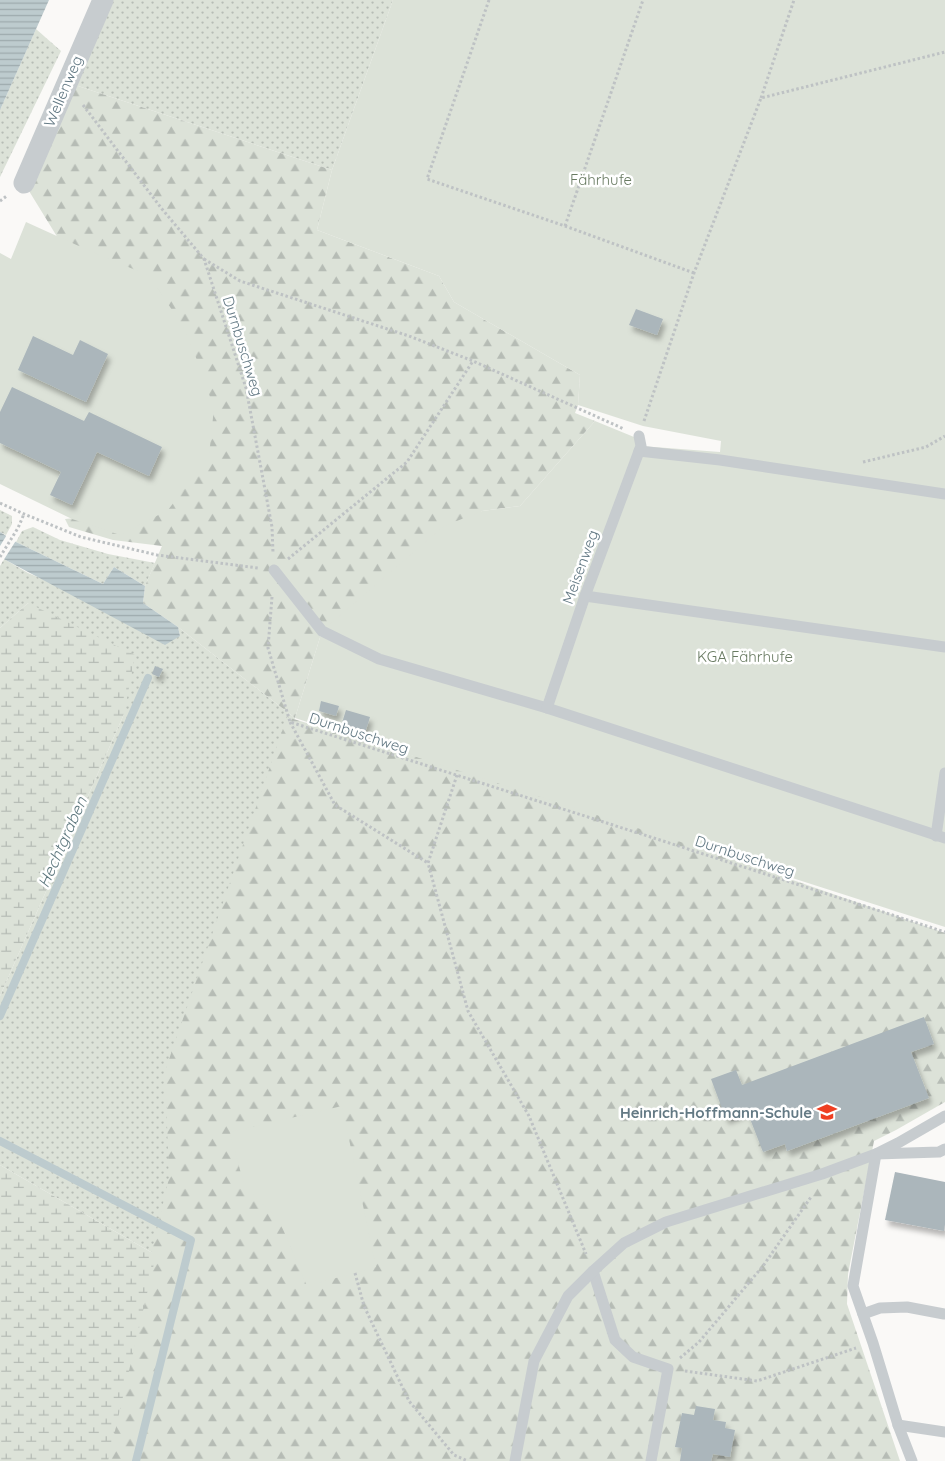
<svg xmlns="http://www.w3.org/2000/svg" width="945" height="1461" viewBox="0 0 945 1461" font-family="Quicksand,sans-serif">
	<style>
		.grass { fill: url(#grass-dots) }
		.forest { fill: url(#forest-firs) }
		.wetland { fill: url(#wetland-marsh) }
		.green { fill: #dce2d8 }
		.water { fill: url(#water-rules) }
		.pier { fill: #faf9f7 }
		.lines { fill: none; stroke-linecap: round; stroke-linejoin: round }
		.stream { stroke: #bdcbce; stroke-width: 8 }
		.building { fill: #abb6bb; filter: url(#shadow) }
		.path { stroke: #bec2c4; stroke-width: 3; stroke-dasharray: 2.5 2.5; stroke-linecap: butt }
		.service { stroke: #c7cccf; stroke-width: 11 }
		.minor { stroke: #c7cccf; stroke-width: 21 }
		.labels { text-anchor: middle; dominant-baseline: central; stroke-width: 5; stroke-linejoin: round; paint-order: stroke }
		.street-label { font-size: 15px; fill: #637984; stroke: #fff }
		.park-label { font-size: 15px; fill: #697b62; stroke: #fff }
		.poi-label { font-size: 15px; font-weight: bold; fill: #637984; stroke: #fff; text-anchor: end }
		.water-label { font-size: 16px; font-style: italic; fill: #5e787e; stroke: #fff }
	</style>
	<defs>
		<pattern id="grass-dots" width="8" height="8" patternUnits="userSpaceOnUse" patternTransform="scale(1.25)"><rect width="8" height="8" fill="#dce2d8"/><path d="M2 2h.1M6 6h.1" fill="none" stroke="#b6bcb5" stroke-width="1.8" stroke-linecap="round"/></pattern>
		<pattern id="forest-firs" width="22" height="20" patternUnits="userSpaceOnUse" patternTransform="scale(1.25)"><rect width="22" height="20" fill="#dce2d8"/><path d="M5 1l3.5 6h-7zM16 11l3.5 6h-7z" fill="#b6bcb5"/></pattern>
		<pattern id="wetland-marsh" width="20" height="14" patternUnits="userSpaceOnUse" patternTransform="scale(1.25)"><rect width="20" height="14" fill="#dce2d8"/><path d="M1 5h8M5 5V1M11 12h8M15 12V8" fill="none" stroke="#b6bcb5"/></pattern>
		<pattern id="water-rules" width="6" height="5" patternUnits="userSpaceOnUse" patternTransform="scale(1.25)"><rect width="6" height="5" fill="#bdcbce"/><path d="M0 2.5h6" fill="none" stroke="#9daaad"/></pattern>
		<filter id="shadow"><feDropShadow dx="3" dy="5.5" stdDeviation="2.5" flood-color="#0004"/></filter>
	</defs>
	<rect width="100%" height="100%" fill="#faf9f7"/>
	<g class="grass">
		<polygon points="113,0 393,0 332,170 75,85"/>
		<polygon points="36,29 61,51 0,177 0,110"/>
		<polygon points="0,510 12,516 12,524 6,535 0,532"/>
		<polygon points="33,527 60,540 108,554 155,563 145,586 114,567 103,584 16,542 22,531"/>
		<polygon points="4,559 28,573 180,636 178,627 295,718 289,730 170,1191 156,1255 0,1165 0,996 124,714 28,603 0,628 0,566"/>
	</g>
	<g class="forest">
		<polygon points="75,85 332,170 317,230 439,276 454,302 580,375 578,405 575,413 595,421 520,506 482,511 322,631 295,718 178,627 143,603 145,586 162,546 113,540 69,527 65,519 136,512 190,453 29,191"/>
		<polygon points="287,717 454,768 655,832 945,933 945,1102 896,1130 874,1141 848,1274 847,1304 900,1461 103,1461 169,1178 165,1071"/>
	</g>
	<g class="wetland">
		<polygon points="28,603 135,655 124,714 0,996 0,628"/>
		<polygon points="0,1165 156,1255 108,1461 0,1461"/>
	</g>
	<g class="green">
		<polygon points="393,0 945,0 945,927 295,718 322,631 444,526 482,511 520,506 595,421 634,437 641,446 720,452 721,441 643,426 578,405 580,375 454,302 439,276 317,230 332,170"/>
		<polygon points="26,222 92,252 150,276 183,327 194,352 214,408 209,456 168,510 120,535 72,519 0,484 0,253 11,259"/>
		<polygon points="342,1106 376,1267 307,1286 280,1222 244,1185 230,1132"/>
	</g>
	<g class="water">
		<polygon points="0,0 49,0 0,110"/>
		<polygon points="0,532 16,542 103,584 114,567 145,586 143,603 178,627 180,636 165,645 0,557"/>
	</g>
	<polygon class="pier" points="8,533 17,539 3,561 0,560 0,546"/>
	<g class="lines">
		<g class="stream">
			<polyline points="0,1016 148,678"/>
			<polyline points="0,1141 191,1240 136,1461"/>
		</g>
	</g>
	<g class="building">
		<polygon points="636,309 663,319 657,335 629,325"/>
		<polygon points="33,336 73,355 80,340 108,354 86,402 18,370"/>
		<polygon points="12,387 84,421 89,412 162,447 149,476 97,452 72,505 50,495 61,472 0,443 0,412"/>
		<polygon points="155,666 163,669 159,677 152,674"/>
		<polygon points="321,701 339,706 336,716 319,711"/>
		<polygon points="346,710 370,717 364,736 340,729"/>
		<polygon points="924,1017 934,1044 911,1052 929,1098 787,1151 785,1144 763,1152 747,1111 726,1119 711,1079 736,1070 742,1085"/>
		<polygon points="895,1172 945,1182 945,1224 944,1231 885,1220"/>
		<polygon points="696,1406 715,1409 713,1420 726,1422 725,1428 735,1430 730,1457 713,1454 711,1461 680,1461 682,1448 675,1447 682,1413 694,1415"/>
	</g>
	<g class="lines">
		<g class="path">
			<polyline points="489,0 427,179 565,226 694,273"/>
			<polyline points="761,98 794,0"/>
			<polyline points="83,105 162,209 204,259 246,388 272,527 273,553"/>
			<polyline points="0,201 8,195"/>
			<polyline points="565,226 643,0"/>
			<polyline points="204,259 240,281 409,336 473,361 624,429"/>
			<polyline points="644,421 694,273 761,98 945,52"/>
			<polyline points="863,462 926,447 945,436"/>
			<polyline points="0,503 24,514 81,537 157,555 258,568"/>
			<polyline points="0,557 18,528 24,514"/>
			<polyline points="288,559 407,462 473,361"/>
			<polyline points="272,597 268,648 290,722 660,840 945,932"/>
			<polyline points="290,722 335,805 428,863"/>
			<polyline points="457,775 428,863 468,1011 529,1116 586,1254"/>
			<polyline points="355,1273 364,1306 409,1401 454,1455 468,1461"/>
			<polyline points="680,1358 699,1342 763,1266 811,1197"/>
			<polyline points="685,1371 757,1381 856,1348"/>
		</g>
		<g class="service">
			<polyline points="639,451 720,460 945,494"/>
			<polyline points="274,570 322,631 379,659 547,708 945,838"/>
			<polyline points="585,596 945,647"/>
			<polyline points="547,708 585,596 641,446 639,436"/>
			<polyline points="936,836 945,773"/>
			<polyline points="593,1271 615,1340 633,1357 668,1369 651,1461"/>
			<polyline points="863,1314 880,1308 907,1307 944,1314"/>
			<polyline points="898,1425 945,1432"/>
			<polyline points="515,1461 534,1361 568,1296 593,1271 624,1243 666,1222 822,1174 876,1154 939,1152 945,1149"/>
			<polyline points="912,1461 898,1425 873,1343 853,1286 876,1154 898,1143 945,1116"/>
		</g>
		<polyline class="minor" points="24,183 103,0"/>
	</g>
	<defs>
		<symbol id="school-bare" viewBox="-9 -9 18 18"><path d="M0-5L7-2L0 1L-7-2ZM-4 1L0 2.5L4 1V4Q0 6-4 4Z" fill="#ef3f22" stroke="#fff" stroke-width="2.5" paint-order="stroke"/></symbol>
	</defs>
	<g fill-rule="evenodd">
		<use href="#school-bare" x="813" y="1098" width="28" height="28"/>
	</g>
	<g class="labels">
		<g class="street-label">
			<text transform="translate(63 91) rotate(-67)">Wellenweg</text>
			<text transform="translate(243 346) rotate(73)">Durnbuschweg</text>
			<text transform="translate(580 567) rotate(-70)">Meisenweg</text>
			<text transform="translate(359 733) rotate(18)">Durnbuschweg</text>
			<text transform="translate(745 856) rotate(18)">Durnbuschweg</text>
		</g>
		<g class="park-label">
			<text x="601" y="179">Fährhufe</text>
			<text x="745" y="656">KGA Fährhufe</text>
		</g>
		<g class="poi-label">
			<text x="812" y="1112">Heinrich-Hoffmann-Schule</text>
		</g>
		<g class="water-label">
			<text transform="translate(62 842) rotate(-66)">Hechtgraben</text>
		</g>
	</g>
</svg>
